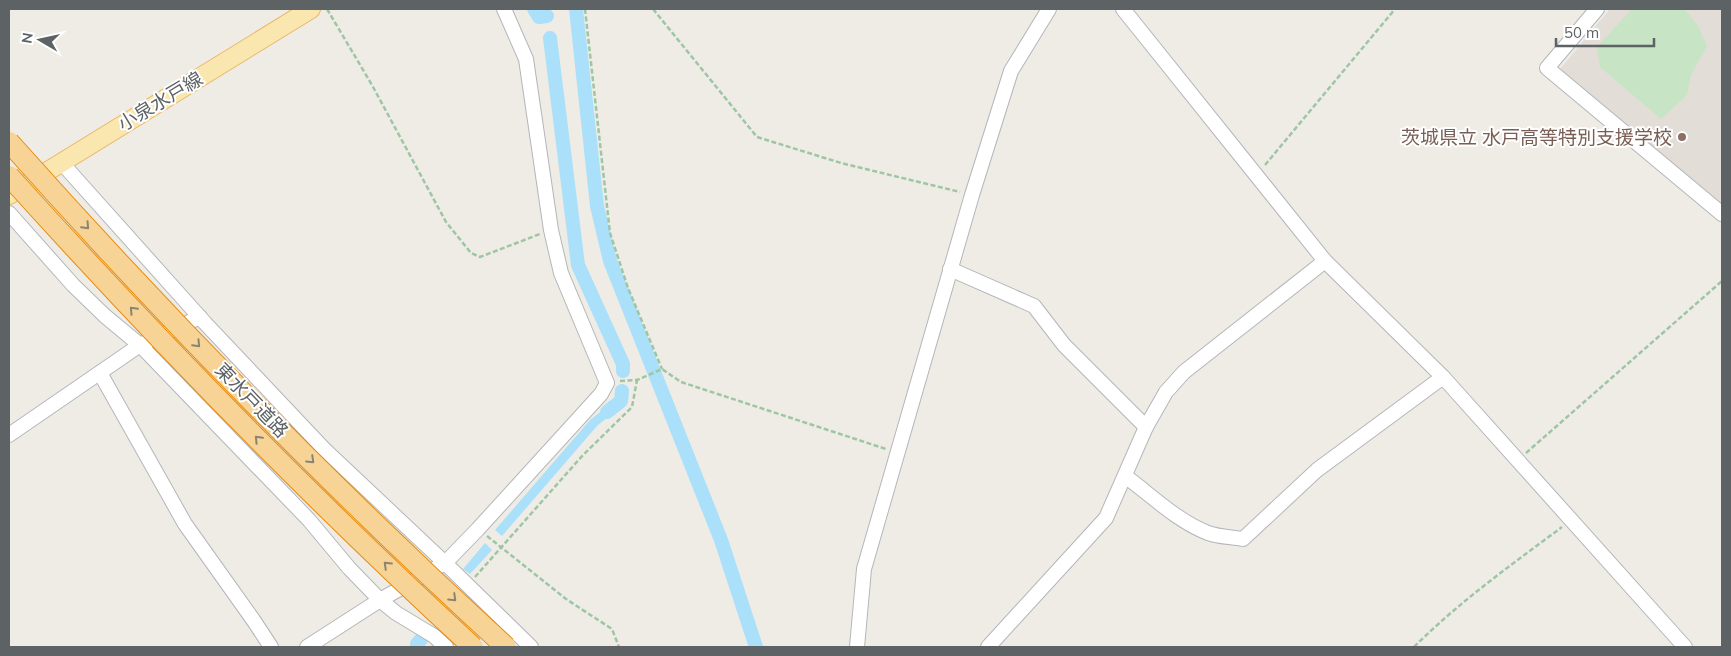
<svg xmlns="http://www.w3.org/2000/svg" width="1731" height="656" viewBox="0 0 1731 656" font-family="Mulish,'Noto Sans JP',sans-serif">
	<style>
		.education { fill: #e2ddd7 }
		.green { fill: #c7e5c4 }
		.water { fill: #aae0fa }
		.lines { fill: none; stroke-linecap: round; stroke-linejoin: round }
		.canal { stroke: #aae0fa; stroke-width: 14 }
		.minor-casing { stroke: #b3b6ba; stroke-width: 16 }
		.major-casing { stroke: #eab564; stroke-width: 20 }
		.path { stroke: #9ec6a5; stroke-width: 2.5; stroke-dasharray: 5 2.5; stroke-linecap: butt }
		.minor { stroke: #fff; stroke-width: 14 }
		.major { stroke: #fae6af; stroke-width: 18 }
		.highway-bridge-casing { stroke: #e78b0d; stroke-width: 22; stroke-linecap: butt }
		.highway-bridge { stroke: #f7d395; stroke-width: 20 }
		.oneway { stroke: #8b8473 }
		.education-dot { fill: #8d6e63; stroke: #fff; stroke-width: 2 }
		.labels { text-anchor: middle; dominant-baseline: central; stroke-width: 4; stroke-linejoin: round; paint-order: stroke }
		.street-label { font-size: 19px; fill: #5d6265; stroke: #fff }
		.education-label { font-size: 19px; fill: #785e54; stroke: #fff; text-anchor: end }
	</style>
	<rect width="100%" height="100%" fill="#efece6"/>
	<polygon class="education" points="1610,9 1722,9 1722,206 1560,69"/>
	<polygon class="green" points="1632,9 1684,9 1697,24 1707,46 1691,75 1687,95 1661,119 1600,67 1597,47"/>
	<g class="water">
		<polygon points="618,398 624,404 597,426 502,536 495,530 590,420"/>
		<polygon points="485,543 492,550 470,574 463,569"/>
	</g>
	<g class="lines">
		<g class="canal">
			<polyline points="534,9 539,17 547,16"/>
			<polyline points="576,9 597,206 610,261 721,540 756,647"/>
			<polyline points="550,38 578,265 623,364 623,371"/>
			<polyline points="607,412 621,401 622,391"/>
			<polyline points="418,647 417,644 422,638"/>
		</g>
		<defs>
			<g id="minor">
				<polyline points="1123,9 1325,261 1443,377 1685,647"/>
				<polyline points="1597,9 1547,68 1722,214"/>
				<polyline points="61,162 205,323 324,449 445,563 531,647"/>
				<polyline points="9,213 73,285 105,316 140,345 309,520 349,568 380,600 396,613 434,636 446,647"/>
				<polyline points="950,269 1034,306 1064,345 1146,427"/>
				<polyline points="100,373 185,524 254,621 271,647"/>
				<polyline points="9,435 140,345 200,317"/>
				<path d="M1125 476C1151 495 1177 521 1208 533 1219 537 1232 537 1243 539L1317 470 1443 377"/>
				<polyline points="307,647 380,600 445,563 478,529 601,394 607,383 561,273 551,230 526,59 504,9"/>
				<polyline points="857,647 864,569 972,195 1011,71 1049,9"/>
				<polyline points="988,647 1106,518 1146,427 1166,392 1184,372 1325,261"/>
			</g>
			<polyline id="major" points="9,195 311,9"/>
		</defs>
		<use href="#minor" class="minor-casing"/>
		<use href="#major" class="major-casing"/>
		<g class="path">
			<polyline points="327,9 372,85 446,222 471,253 480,257 540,234"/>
			<polyline points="585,9 610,233 628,288 662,369"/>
			<polyline points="653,9 757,137 841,163 960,192"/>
			<polyline points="1265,165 1395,9"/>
			<polyline points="620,381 637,380 662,369 681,382 886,449"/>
			<polyline points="1526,453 1722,281"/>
			<polyline points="487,536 566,599 612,629 619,647"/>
			<polyline points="475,577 583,455 632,407 637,380"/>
			<path d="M1414 647C1459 602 1511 565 1562 527"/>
		</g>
		<use href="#minor" class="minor"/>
		<use href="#major" class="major"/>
		<defs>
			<g id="highway-bridge">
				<path d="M9 142C166 318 332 488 506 647"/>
				<path d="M9 176C156 339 311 498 473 647"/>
			</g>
		</defs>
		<use href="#highway-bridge" class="highway-bridge-casing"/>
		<use href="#highway-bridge" class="highway-bridge"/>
	</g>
	<defs><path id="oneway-chevron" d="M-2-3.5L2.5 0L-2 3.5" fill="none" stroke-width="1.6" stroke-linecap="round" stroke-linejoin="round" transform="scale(1.25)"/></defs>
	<g class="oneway">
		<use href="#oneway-chevron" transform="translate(86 226) rotate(47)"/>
		<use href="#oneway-chevron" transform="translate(133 310) rotate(-133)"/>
		<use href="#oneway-chevron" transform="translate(197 344) rotate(46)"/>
		<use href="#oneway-chevron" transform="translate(258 439) rotate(-134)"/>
		<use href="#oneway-chevron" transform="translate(311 460) rotate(44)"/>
		<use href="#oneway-chevron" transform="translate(387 565) rotate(-136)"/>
		<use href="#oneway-chevron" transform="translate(453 598) rotate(44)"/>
	</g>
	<circle class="education-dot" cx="1682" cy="137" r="5"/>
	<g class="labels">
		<g class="street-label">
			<text transform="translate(160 101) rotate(-31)">小泉水戸線</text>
			<text transform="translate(252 400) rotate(46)">東水戸道路</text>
		</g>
		<g class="education-label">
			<text x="1672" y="137">茨城県立 水戸高等特別支援学校</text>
		</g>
	</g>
	<rect width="1731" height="656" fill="none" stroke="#5d6265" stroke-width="20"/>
	<g transform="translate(40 40) rotate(279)" stroke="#ffffff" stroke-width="4" paint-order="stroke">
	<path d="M0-4L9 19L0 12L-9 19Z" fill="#5d6265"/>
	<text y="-8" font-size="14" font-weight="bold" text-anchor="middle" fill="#5d6265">N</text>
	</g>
	<path d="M1556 38v8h98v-8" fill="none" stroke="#5d6265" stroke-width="2.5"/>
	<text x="1564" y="38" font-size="15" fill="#5d6265" stroke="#ffffff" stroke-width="4" paint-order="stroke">50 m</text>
</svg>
